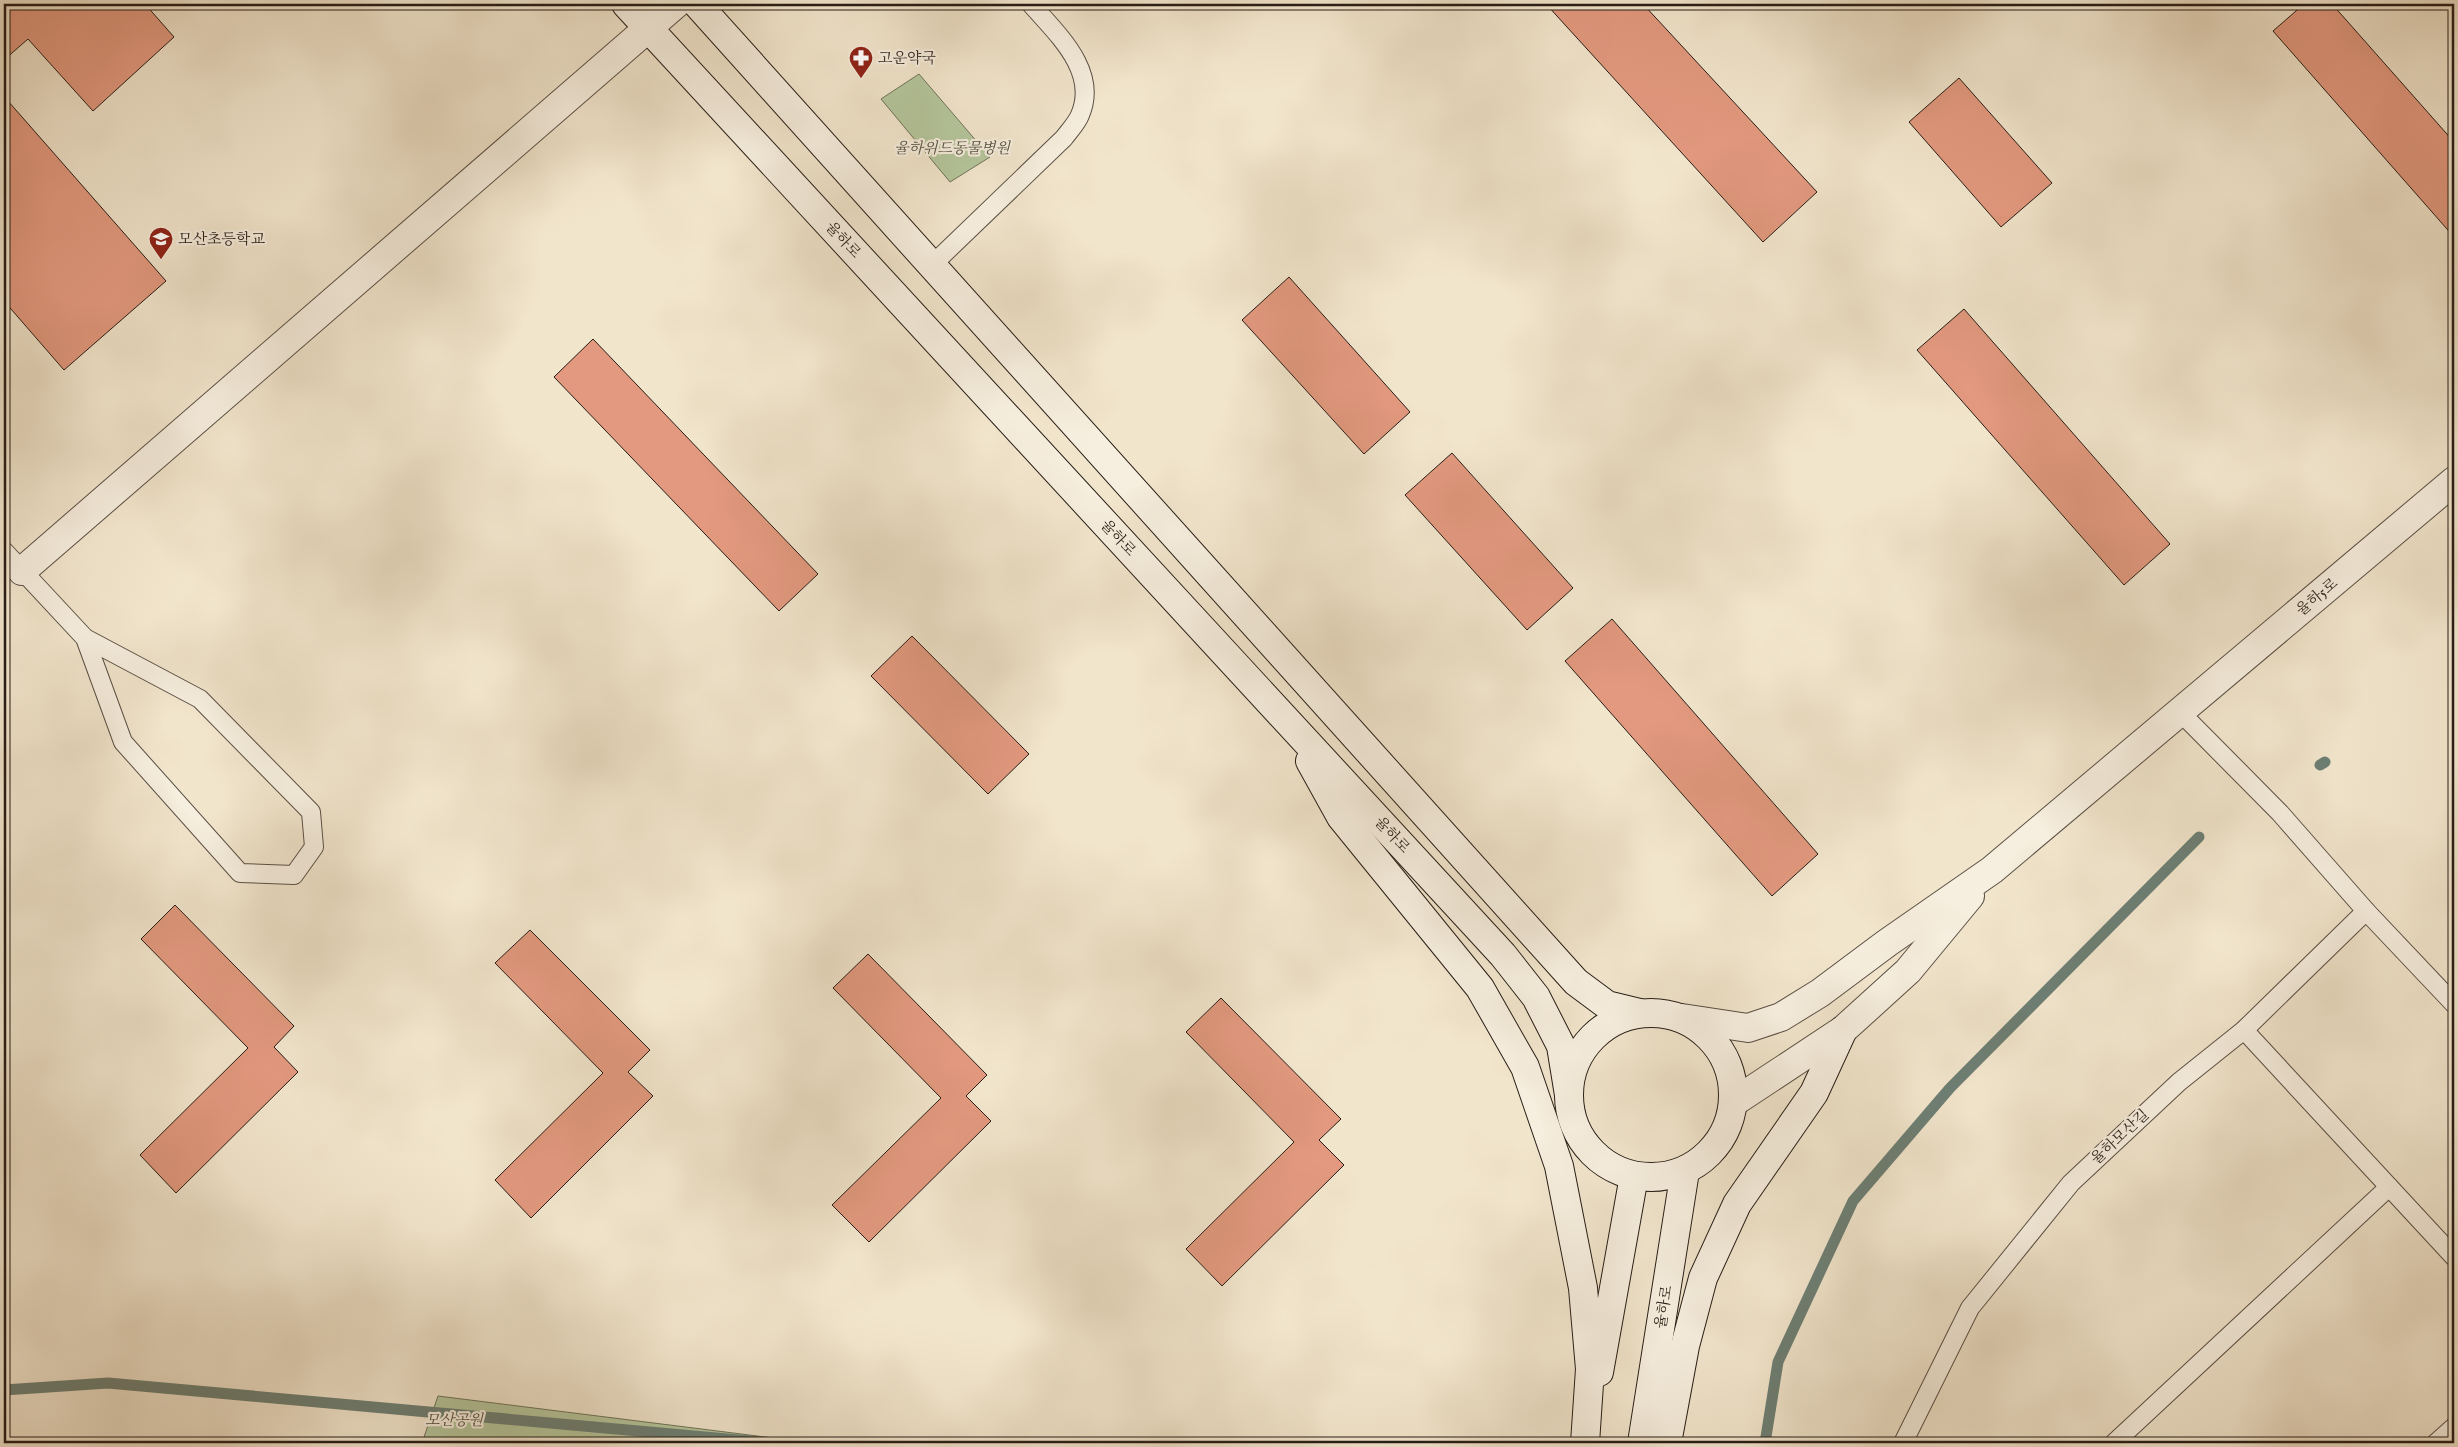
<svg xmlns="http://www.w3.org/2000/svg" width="2458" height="1447" viewBox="0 0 2458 1447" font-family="'IM FELL English','Noto Serif KR',serif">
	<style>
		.green { fill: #b5c69c; stroke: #6e7259 }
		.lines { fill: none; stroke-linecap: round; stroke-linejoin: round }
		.stream { stroke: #6d7f74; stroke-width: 11 }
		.building { fill: #e2997f; stroke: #271d16 }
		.service-casing { stroke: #5a4f44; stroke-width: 20 }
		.minor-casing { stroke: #5a4f44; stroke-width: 30 }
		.tertiary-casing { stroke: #5a4f44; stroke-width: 30 }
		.secondary-casing { stroke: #271d16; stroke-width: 30 }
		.service { stroke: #f6eede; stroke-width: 18 }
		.minor { stroke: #f6eede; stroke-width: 28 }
		.tertiary { stroke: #f6eede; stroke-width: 28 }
		.secondary { stroke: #f6eede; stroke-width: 28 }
		.labels { text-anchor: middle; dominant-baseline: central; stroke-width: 4.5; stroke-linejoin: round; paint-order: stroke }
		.poi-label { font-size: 15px; fill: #271d16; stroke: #f6eede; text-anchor: start }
		.park-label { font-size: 15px; font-style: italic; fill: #52503e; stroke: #f6eede }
		.street-label { font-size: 15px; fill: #271d16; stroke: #f6eede }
	</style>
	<rect width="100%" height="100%" fill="#f1e5cc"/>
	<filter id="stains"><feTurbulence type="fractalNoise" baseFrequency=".004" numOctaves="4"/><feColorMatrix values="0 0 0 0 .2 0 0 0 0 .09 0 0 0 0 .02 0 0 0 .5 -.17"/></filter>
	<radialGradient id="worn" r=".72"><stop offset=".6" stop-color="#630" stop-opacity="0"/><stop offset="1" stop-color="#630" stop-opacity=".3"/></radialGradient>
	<g class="green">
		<polygon points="919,74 990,157 950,182 881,99"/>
		<polygon points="438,1396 813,1443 422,1443"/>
	</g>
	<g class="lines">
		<g class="stream">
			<polyline points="2320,765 2325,762"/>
			<polyline points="4,1390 108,1383 771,1443"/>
			<polyline points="1765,1443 1778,1362 1853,1201 1950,1088 2199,837"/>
		</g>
	</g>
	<g class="building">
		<polygon points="4,4 145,4 174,37 93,111 28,39 4,60"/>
		<polygon points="1546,4 1643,4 1817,192 1763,242"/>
		<polygon points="2304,4 2332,4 2454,142 2454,237 2273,31"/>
		<polygon points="1959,78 2052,183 2001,227 1909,122"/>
		<polygon points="8,101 166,281 64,370 4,301 4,104"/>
		<polygon points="1289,277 1410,412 1364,454 1242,320"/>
		<polygon points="1964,309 2170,544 2124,585 1917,350"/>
		<polygon points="593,339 818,574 779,611 554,377"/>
		<polygon points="1452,453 1573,588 1527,630 1405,495"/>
		<polygon points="1612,619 1818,854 1772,896 1565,661"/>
		<polygon points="912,636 1029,754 988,794 871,676"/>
		<polygon points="175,905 294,1026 274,1047 298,1072 176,1193 140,1155 248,1048 141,939"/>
		<polygon points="530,930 650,1050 628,1072 653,1096 531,1218 495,1180 603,1073 495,963"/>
		<polygon points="868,954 987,1075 966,1096 991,1121 869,1242 832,1205 941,1098 833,988"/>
		<polygon points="1221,998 1341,1119 1319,1140 1344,1165 1222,1286 1186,1249 1294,1142 1186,1032"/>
	</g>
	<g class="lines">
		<defs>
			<g id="service">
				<path d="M932 265 1064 138C1069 131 1077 123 1080 115 1099 71 1057 34 1031 4"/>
				<polyline points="4,551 85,638 123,742 240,873 294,875 314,847 311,812 200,699 85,638"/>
				<polyline points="2181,713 2280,813 2366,911 2454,1004"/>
				<polyline points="2244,1030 2454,1257"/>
				<polyline points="1903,1443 1970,1308 2071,1183 2179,1082 2244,1030 2366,911"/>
				<polyline points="2114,1443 2389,1187"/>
				<polyline points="2436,1443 2454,1427"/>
			</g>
			<polyline id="minor" points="22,571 676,4"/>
			<g id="tertiary">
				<polyline points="1682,1018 1748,1028 1781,1017 1820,993 1887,943 1992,870 2454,481"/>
				<polyline points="1734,1102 1843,1030 1908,971 1970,896"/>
			</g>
			<g id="secondary">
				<polyline points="626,4 1503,955 1536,997 1561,1046 1569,1095"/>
				<polyline points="697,4 1576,982 1607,1005 1640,1013"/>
				<polyline points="1310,761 1341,817 1480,988 1525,1067 1559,1166 1583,1288 1590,1369 1585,1443"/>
				<circle cx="1651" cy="1095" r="82"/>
				<polyline points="1599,1372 1634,1176"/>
				<polyline points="1642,1443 1685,1171"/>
				<polyline points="1667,1443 1685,1346 1703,1278 1737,1204 1814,1093 1843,1030"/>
			</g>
		</defs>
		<use href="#service" class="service-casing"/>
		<use href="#minor" class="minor-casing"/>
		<use href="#tertiary" class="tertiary-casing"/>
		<use href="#secondary" class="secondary-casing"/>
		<use href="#service" class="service"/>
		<use href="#minor" class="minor"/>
		<use href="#tertiary" class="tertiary"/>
		<use href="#secondary" class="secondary"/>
	</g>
	<defs>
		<symbol id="pharmacy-pin" viewBox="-11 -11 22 30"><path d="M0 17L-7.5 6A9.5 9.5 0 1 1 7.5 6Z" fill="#8f2418" stroke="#f6eede"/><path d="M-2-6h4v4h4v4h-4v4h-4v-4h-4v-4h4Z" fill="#fff"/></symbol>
		<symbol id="school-pin" viewBox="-11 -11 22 30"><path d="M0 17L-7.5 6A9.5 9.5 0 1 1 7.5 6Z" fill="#8f2418" stroke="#f6eede"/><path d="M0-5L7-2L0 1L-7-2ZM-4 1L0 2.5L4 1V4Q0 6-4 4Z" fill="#fff"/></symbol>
	</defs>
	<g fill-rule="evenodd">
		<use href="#pharmacy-pin" x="847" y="44" width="28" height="38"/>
		<use href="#school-pin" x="147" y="225" width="28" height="38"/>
	</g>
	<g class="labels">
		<g class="poi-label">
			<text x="878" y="58">고운약국</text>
			<text x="178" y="239">모산초등학교</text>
		</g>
		<g class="park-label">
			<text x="952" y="148">율하위드동물병원</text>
			<text x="454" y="1420">모산공원</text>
		</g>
		<g class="street-label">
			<text transform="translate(843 240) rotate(47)">율하로</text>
			<text transform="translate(1118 538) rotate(47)">율하로</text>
			<text transform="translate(2317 597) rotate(-40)">율하5로</text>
			<text transform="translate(1392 835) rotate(47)">율하로</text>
			<text transform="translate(2120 1137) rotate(-43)">율하모산길</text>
			<text transform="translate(1664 1307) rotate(-81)">율하로</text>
		</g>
	</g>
	<rect width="2458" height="1447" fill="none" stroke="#f1e5cc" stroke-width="20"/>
	<rect x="5" y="5" width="2448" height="1437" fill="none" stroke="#271d16" stroke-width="2.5"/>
	<rect x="10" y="10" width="2438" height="1427" fill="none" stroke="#271d16"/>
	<rect width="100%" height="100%" filter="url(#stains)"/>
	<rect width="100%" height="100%" fill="url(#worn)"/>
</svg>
